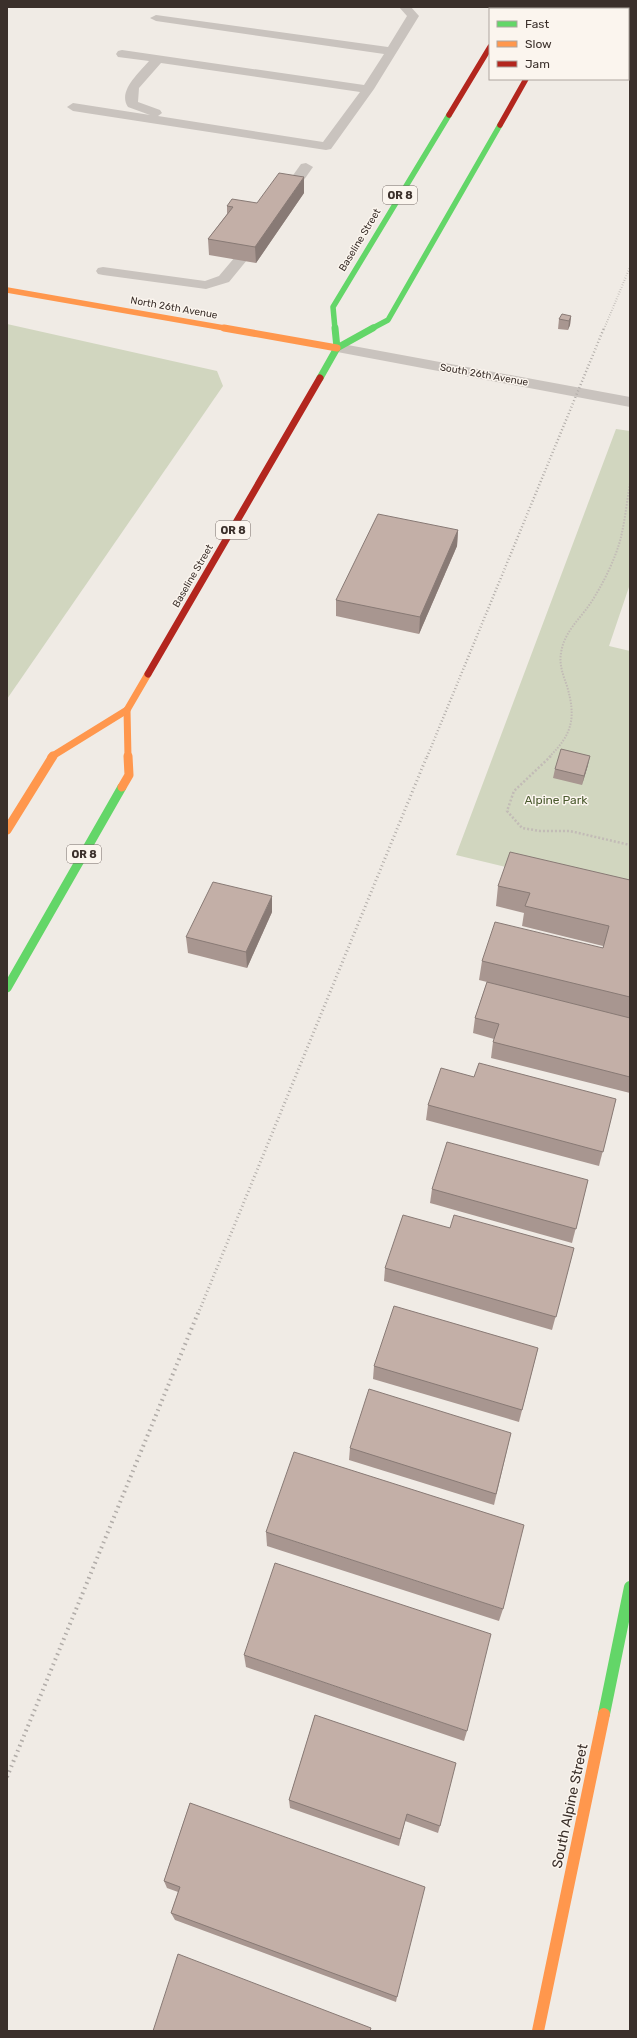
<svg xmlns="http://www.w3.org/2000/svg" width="637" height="2038" viewBox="0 0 637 2038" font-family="Rubik,sans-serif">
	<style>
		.green { fill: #d1d6bf }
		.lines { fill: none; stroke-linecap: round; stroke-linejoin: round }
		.path-far1 { stroke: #c2bbb6; stroke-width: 2; stroke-dasharray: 1.5 1.5; stroke-linecap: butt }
		.path { stroke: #c2bbb6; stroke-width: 2.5; stroke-dasharray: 2 2; stroke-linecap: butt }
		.lane { fill: #c9c3be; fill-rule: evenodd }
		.street { fill: #c9c3be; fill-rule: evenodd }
		.fast-far3 { stroke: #63d668; stroke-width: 5.5 }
		.fast-far2 { stroke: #63d668; stroke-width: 7 }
		.fast-far1 { stroke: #63d668; stroke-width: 9 }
		.fast { stroke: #63d668; stroke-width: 12 }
		.slow-far3 { stroke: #ff974d; stroke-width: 5.5 }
		.slow-far2 { stroke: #ff974d; stroke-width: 7 }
		.slow-far1 { stroke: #ff974d; stroke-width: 9 }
		.slow { stroke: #ff974d; stroke-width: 12 }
		.jam-far1 { stroke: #b3261e; stroke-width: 5.5 }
		.jam { stroke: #b3261e; stroke-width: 7 }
		.rail-far3 { stroke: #b1aca8; stroke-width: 2; stroke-dasharray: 0.5 2; stroke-linecap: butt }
		.rail-far2 { stroke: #b1aca8; stroke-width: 2.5; stroke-dasharray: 1 2.5; stroke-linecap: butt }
		.rail-far1 { stroke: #b1aca8; stroke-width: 3; stroke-dasharray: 1 3; stroke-linecap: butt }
		.rail { stroke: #b1aca8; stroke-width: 4; stroke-dasharray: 1.5 4; stroke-linecap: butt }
		.wall { fill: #a89690 }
		.shaded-wall { fill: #887a75 }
		.building { fill: #c3afa7; stroke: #887a75 }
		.labels { text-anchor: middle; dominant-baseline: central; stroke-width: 3; stroke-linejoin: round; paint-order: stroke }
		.far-street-label { font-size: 10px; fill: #3b302b; stroke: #fbf5ee }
		.shield { fill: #fbf5ee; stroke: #756b66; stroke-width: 1 }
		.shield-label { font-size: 11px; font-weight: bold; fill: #3b302b }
		.park-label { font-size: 12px; fill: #4a5a2e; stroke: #fbf5ee }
		.near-street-label { font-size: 14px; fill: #3b302b; stroke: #fbf5ee }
	</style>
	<rect width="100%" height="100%" fill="#f0ebe5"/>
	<g class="green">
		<polygon points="7,324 217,371 223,386 7,699"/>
		<polygon points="616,429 630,431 630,584 609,646 630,651 630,897 456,855"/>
	</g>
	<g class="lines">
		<path class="path-far1" d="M549 757C573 734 576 717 567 686 563 675 559 664 561 653 564 632 579 620 590 604 602 586 616 558 621 537 625 520 627 501 630 483"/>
		<polyline class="path" points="551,756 514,791 507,811 522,828 540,831 570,831 630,845"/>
		<g class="lane">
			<path d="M399 7H411L419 16 374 89 331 149 326 150 73 111 67 107 73 103 150 115 128 107C117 91 140 72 149 61L118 57 116 54 118 51 122 50 364 85 384 54 156 21 150 18 156 15 388 47 407 16ZM161 63 360 92 323 142 158 116 162 113 160 110 138 102 139 88Z"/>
			<polygon points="306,163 313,167 294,194 284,194 282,191 284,188 301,164"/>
			<polygon points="240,256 245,257 247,260 229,282 206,289 103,275 98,274 96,271 98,268 103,267 205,281 219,276 235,257"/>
		</g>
		<polygon class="street" points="337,343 630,397 630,407 332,351 329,348 332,345"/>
		<g class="fast-far3">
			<polyline points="335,329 333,307 449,115"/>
			<polyline points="371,329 388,320 500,125"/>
		</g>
		<g class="fast-far2">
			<polyline points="335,328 337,348"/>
			<polyline points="320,378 337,348 373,328"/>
		</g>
		<polyline class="fast-far1" points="7,988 122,787"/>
		<polyline class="fast" points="604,1714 630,1587"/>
		<g class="slow-far3">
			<polyline points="513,9 515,7"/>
			<polyline points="566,9 567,7"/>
			<polyline points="7,290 230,329"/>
		</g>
		<g class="slow-far2">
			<polyline points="224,328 337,348"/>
			<polyline points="127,710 128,757"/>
			<polyline points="51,757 127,710 148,674"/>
		</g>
		<g class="slow-far1">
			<polyline points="122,787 129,775 128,756"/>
			<polyline points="7,830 53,756"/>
		</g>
		<polyline class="slow" points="538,2031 604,1714"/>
		<g class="jam-far1">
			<polyline points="449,115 490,47"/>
			<polyline points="500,125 526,79"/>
		</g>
		<polyline class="jam" points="148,674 320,378"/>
		<polyline class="rail-far3" points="604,329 630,267"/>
		<polyline class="rail-far2" points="427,757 604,328"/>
		<polyline class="rail-far1" points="198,1314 427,756"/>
		<polyline class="rail" points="7,1777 198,1313"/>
	</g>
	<g class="wall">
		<polygon points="304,193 256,263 209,255 208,239 227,214 227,206 257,203"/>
		<polygon points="571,316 570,325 568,330 558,329 559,319"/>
		<polygon points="458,530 457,546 419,634 336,616 336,600"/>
		<polygon points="588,765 582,785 553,778 555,769"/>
		<polygon points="630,880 630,1093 491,1058 493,1042 494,1039 473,1033 475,1018 487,982 479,980 482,961 603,948 603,946 522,926 524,913 496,906 498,886"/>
		<polygon points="272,912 247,968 188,953 186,937"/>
		<polygon points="616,1099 599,1166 426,1120 428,1105"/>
		<polygon points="588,1180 572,1243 430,1203 432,1189"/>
		<polygon points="450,1228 574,1248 552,1330 384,1281 385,1268"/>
		<polygon points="538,1348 519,1422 373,1379 374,1366"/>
		<polygon points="511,1433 494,1505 349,1460 350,1448"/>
		<polygon points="266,1532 503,1609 499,1621 267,1546"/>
		<polygon points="244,1655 467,1731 464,1741 246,1667"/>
		<polygon points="315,1715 440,1826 438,1833 405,1821 399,1846 290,1808 289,1800"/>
		<polygon points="190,1803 397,1997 396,2002 175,1920 171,1913 178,1892 167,1888 164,1881"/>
	</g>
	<g class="shaded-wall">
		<polygon points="304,177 304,193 256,263 255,247"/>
		<polygon points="571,316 570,325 568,330 569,321"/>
		<polygon points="458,530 457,546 419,634 420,617"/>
		<polygon points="590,756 588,765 582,785 584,776"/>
		<polygon points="272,896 272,912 247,968 246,952"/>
	</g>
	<g class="building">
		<polygon points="279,173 304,177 255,247 208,239 233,207 227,206 232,199 257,203"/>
		<polygon points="562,314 571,316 569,321 559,319"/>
		<polygon points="378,514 458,530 420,617 336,600"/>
		<polygon points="561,749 590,756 584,776 555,769"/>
		<polygon points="510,852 630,880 630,997 482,961 495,922 603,948 609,926 525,906 530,893 498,886"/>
		<polygon points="213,882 272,896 246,952 186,937"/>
		<polygon points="487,982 630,1018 630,1077 493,1042 499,1024 475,1018"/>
		<polygon points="479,1063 616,1099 603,1152 428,1105 441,1068 474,1077"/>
		<polygon points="447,1142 588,1180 576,1229 432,1189"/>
		<polygon points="403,1215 450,1228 454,1215 574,1248 556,1317 385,1268"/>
		<polygon points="394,1306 538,1348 522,1410 374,1366"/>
		<polygon points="369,1389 511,1433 496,1494 350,1448"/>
		<polygon points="294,1452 524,1525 503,1609 266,1532"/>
		<polygon points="275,1563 491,1634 467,1731 244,1655"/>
		<polygon points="315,1715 456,1763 440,1826 407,1814 400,1839 289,1800"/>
		<polygon points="190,1803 425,1887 397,1997 171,1913 180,1887 164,1881"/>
		<polygon points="178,1954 371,2028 370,2031 153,2031"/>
	</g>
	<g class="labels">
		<g class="far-street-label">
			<text transform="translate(360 240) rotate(-59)">Baseline Street</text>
			<text transform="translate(174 308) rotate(10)">North 26th Avenue</text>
			<text transform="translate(484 375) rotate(10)">South 26th Avenue</text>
			<text transform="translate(193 576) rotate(-60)">Baseline Street</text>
		</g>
		<g class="shield">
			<rect x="383" y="186" width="34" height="18" rx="3"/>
			<rect x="216" y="521" width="34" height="18" rx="3"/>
			<rect x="67" y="845" width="34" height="18" rx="3"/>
		</g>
		<g class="shield-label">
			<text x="400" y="195">OR 8</text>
			<text x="233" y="530">OR 8</text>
			<text x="84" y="854">OR 8</text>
		</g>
		<g class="park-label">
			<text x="556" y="800">Alpine Park</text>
		</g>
		<g class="near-street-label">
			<text transform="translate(570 1806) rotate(-78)">South Alpine Street</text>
		</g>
	</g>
	<rect width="637" height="2038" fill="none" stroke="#3b302b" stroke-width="16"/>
	<rect x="489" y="8" width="140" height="72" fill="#fbf5ee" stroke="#aea6a0"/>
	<rect x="497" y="21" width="20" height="6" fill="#63d668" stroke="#aea6a0"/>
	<text x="525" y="28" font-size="12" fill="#3b302b">Fast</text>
	<rect x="497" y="41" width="20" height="6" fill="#ff974d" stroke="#aea6a0"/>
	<text x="525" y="48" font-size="12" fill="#3b302b">Slow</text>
	<rect x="497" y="61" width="20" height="6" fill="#b3261e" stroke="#aea6a0"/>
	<text x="525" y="68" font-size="12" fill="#3b302b">Jam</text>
</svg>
